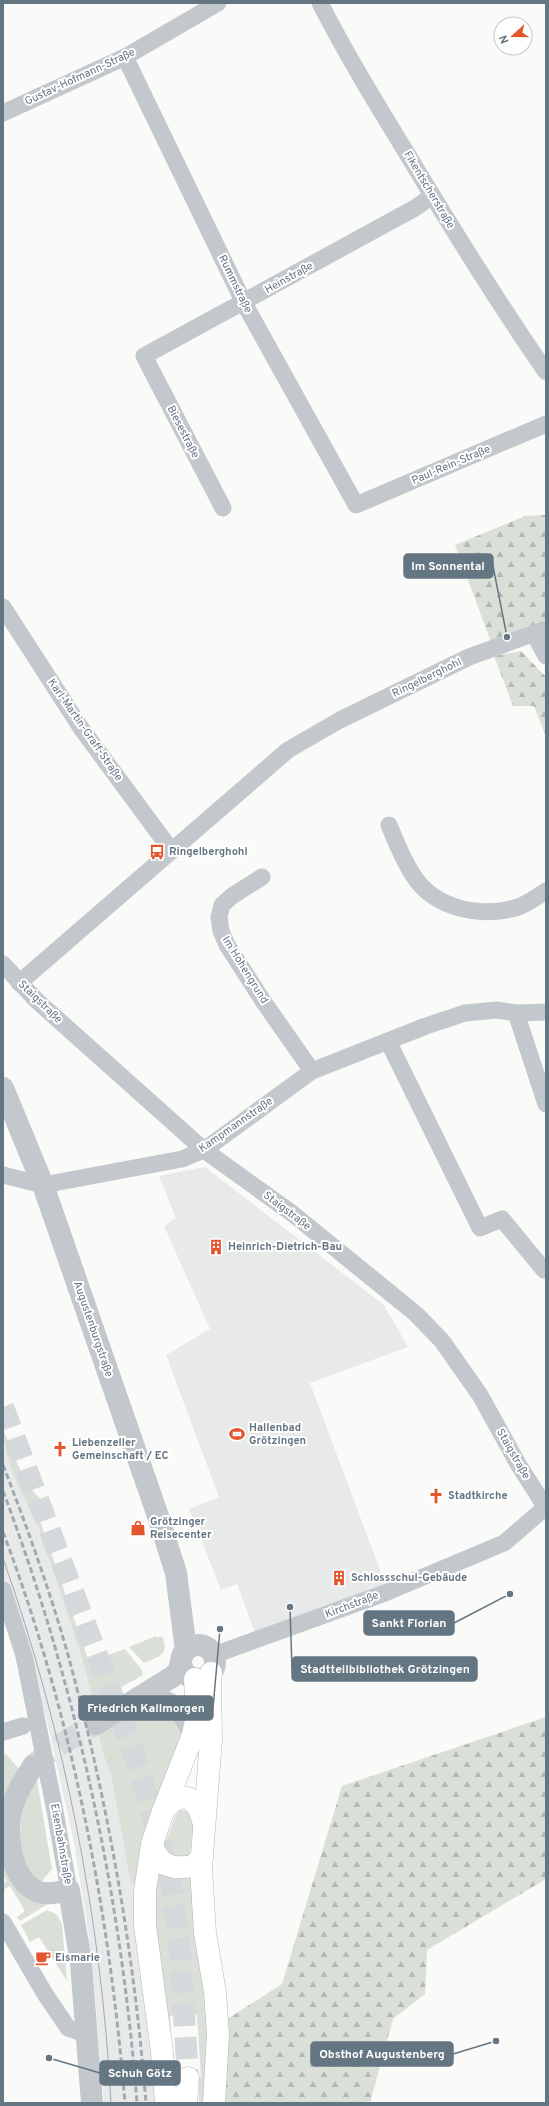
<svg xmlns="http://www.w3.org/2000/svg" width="549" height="2106" viewBox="0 0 549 2106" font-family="Overpass,sans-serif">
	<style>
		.built { fill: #e8e9e9 }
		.grass { fill: #dadfd7 }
		.forest { fill: url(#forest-firs) }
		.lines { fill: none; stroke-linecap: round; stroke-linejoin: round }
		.tertiary-tunnel { stroke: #d5d9db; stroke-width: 22; stroke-dasharray: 22 11; stroke-linecap: butt }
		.trunk-tunnel { stroke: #d5d9db; stroke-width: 22; stroke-dasharray: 22 11; stroke-linecap: butt }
		.trunk-casing { stroke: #b4b9bd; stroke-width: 23 }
		.minor { stroke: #c3c8cc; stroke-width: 17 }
		.tertiary { stroke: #c3c8cc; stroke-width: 22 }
		.trunk { stroke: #fff; stroke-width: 22 }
		.tram { stroke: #a2aab0; stroke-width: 1 }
		.rail { stroke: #a2aab0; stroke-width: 3; stroke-dasharray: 6 3; stroke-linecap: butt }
		.minor-bridge { stroke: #c3c8cc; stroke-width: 17 }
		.labels { text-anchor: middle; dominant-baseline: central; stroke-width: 4; stroke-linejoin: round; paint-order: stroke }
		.street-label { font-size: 11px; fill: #657683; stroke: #fff }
		.poi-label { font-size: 11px; font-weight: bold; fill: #657683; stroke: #fff; text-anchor: start }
		.leader { fill: none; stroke: #657683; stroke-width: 1.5 }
		.callout-dot { fill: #657683; stroke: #fff; stroke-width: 1.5 }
		.callout { fill: #657683; stroke: #657683; stroke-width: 1.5 }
		.callout-label { font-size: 12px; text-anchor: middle; font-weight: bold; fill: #fff }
	</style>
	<defs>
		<pattern id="forest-firs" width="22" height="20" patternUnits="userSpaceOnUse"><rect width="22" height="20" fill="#dadfd7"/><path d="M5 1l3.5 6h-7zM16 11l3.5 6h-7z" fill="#b4b9b4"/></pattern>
	</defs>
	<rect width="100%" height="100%" fill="#fafaf8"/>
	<g class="built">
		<polygon points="205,1167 384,1305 408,1347 310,1383 386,1586 255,1633 237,1584 221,1590 189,1509 219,1497 166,1355 210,1329 164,1226 176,1218 159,1176"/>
		<polygon points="3,1444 27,1504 37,1523 80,1652 91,1692 89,1697 103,1754 111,1773 135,1884 137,1887 158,2103 104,2103 92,1958 87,1941 89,1936 74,1843 46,1717 3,1577"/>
	</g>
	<g class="grass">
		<path d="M3 1429C12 1449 20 1474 33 1491 41 1501 48 1503 53 1516L40 1521 89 1662 125 1649 142 1670 143 1675 91 1704 89 1697 91 1692 80 1652 37 1523C23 1497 3 1458 3 1429Z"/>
		<path d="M156 1636 157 1638 162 1636C170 1655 160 1656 144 1663L129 1647Z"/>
		<polygon points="152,1708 171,1713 185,1729 137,1887 135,1884 131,1884 111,1773 103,1754 98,1733 141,1711"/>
		<polygon points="3,1754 6,1754 20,1770 3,1807"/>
		<path d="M37 1780 52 1869 41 1882C19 1873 18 1828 23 1808 25 1798 31 1789 37 1780Z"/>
		<polygon points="181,1810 188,1811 194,1821 190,1853 186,1857 169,1856 165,1844 175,1816"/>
		<polygon points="3,1854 48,1904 20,1921 17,1917 25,1911 10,1886 3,1890 3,1883 7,1881 3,1875"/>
		<polygon points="154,1869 192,1876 209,1992 209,2103 199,2103 199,2077 201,2077 197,2015 170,2016 175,2103 153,1939"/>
		<polygon points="47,1910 56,1914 62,1924 67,1981 39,1937 30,1942 21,1925"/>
	</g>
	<g class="forest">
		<polygon points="546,515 546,620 491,642 455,545 525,516"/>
		<polygon points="521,651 546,677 546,737 534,706 513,706 494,656"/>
		<polygon points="546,1717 546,1879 427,1950 425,1994 393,2019 370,2103 217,2103 223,2022 282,1984 342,1786"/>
	</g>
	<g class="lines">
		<path class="tertiary-tunnel" d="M33 1766C51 1747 74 1737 96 1724"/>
		<polyline class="trunk-tunnel" points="3,1407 131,1745 159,1836 173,1894 180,1953 188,2078"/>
		<defs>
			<g id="trunk">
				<polyline points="211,1673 210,1683 211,1740 201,1868 205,1933 215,1992 218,2034 214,2103"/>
				<path d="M163 1811C183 1787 197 1797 204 1824"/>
				<path d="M152 1844C158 1866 172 1870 193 1866L202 1857"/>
				<polyline points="166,2103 162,2052 145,1925 145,1891 152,1844 163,1811 193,1735 197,1716 195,1679"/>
				<polyline points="186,2103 188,2078"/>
			</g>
		</defs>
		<use href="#trunk" class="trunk-casing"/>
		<g class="minor">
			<path d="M320 3C346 54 376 103 406 152 451 227 497 301 546 372"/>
			<polyline points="125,57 244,303 356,505 546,424"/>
			<polyline points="3,113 125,57 218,3"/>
			<polyline points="223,508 144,356 415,208 432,196"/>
			<polyline points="3,607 81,728 171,850"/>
			<polyline points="534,634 546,656"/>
			<path d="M389 825C396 842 403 860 413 875 433 907 475 917 511 909 523 907 535 898 546 891"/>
			<polyline points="262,877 232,896 222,905 219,917 221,931 227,945 263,1001 312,1071"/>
			<polyline points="3,964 36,1000 204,1150 293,1214 416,1314 442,1341 480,1395 518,1464 541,1500"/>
			<polyline points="19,983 288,750 340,720 469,657 546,629"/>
			<polyline points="516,1013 546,1104"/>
			<polyline points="388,1041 480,1228 502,1219 544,1270"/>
			<polyline points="3,1175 43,1185 182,1159 204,1150 312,1071 426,1026 465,1013 497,1010 516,1013 546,1012"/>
			<polyline points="3,1590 24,1656 55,1811 69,1890"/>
			<polyline points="214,1655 385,1593 504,1543 546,1507"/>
			<polyline points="3,1732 23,1726"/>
			<polyline points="3,1922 45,1994 68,2028 88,2035"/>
		</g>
		<g class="tertiary">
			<polyline points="3,1088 43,1185 157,1513 176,1573 186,1650"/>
			<circle cx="198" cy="1662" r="17"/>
			<path d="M154 1698C178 1705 185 1712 193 1735"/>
			<polyline points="96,1724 172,1677 178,1672 181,1663"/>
			<path d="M33 1766C25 1779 16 1792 12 1807 5 1832 10 1882 39 1892 49 1895 59 1892 69 1890L81 1963 92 2103"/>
		</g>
		<use href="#trunk" class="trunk"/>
		<path class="tram" d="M3 1558C65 1734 101 1917 111 2103"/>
		<g class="rail">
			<path d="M3 1465C27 1527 50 1591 68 1655 108 1801 134 1952 146 2103"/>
			<path d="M3 1491C77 1687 121 1895 137 2103"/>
			<path d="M3 1532C72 1715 109 1908 125 2103"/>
		</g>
		<polyline class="minor-bridge" points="541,1500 546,1510"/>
	</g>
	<defs>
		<symbol id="bus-bare" viewBox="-9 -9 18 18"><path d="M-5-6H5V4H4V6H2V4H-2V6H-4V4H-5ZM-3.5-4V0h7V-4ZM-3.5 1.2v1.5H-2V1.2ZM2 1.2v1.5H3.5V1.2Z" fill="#e4572e" stroke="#fff" stroke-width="2.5" paint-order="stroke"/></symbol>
		<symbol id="building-bare" viewBox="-9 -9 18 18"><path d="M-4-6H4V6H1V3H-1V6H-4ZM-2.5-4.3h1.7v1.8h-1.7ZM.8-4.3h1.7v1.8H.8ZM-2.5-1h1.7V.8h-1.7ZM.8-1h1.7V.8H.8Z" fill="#e4572e" stroke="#fff" stroke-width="2.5" paint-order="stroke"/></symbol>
		<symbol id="stadium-bare" viewBox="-9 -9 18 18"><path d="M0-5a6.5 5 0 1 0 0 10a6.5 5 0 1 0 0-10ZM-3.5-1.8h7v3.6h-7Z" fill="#e4572e" stroke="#fff" stroke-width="2.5" paint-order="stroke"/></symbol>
		<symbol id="church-bare" viewBox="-9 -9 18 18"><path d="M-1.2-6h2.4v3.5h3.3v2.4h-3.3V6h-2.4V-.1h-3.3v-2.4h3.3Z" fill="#e4572e" stroke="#fff" stroke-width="2.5" paint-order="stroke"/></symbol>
		<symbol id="shop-bare" viewBox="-9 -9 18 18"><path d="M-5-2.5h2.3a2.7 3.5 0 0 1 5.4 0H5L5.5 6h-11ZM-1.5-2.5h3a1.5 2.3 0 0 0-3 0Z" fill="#e4572e" stroke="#fff" stroke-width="2.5" paint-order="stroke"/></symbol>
		<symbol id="cafe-bare" viewBox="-9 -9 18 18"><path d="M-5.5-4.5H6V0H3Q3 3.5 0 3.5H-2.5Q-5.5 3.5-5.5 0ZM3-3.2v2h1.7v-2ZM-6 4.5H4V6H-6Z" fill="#e4572e" stroke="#fff" stroke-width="2.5" paint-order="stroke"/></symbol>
	</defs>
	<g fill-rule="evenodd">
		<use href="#bus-bare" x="146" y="841" width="22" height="22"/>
		<use href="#building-bare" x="205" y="1236" width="22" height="22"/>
		<use href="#stadium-bare" x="226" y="1423" width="22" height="22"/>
		<use href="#church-bare" x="49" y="1438" width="22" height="22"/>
		<use href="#church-bare" x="425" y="1485" width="22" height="22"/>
		<use href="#shop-bare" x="127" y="1517" width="22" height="22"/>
		<use href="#building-bare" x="328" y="1567" width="22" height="22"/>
		<use href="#cafe-bare" x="32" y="1947" width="22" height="22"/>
	</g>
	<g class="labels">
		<g class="street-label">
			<text transform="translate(80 77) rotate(-25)">Gustav-Hofmann-Straße</text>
			<text transform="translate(429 190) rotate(59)">Fikentscherstraße</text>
			<text transform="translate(289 278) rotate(-29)">Heinstraße</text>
			<text transform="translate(235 284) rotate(64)">Rummstraße</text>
			<text transform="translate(183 432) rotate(63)">Biesestraße</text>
			<text transform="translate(451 465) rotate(-23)">Paul-Rein-Straße</text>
			<text transform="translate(427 678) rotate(-26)">Ringelberghohl</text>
			<text transform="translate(85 730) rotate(55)">Karl-Martin-Graff-Straße</text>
			<text transform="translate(245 970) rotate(58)">Im Hohengrund</text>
			<text transform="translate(40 1002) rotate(44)">Staigstraße</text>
			<text transform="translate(236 1125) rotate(-35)">Kampmannstraße</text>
			<text transform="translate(287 1211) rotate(37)">Staigstraße</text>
			<text transform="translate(93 1329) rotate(71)">Augustenburgstraße</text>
			<text transform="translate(513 1454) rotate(60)">Staigstraße</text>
			<text transform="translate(352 1605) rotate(-21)">Kirchstraße</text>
			<text transform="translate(61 1844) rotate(80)">Eisenbahnstraße</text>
		</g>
		<g class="poi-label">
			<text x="169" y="852">Ringelberghohl</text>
			<text x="228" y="1247">Heinrich-Dietrich-Bau</text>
			<text x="249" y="1428">Hallenbad<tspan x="249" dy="13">Grötzingen</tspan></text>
			<text x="72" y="1443">Liebenzeller<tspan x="72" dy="13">Gemeinschaft / EC</tspan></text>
			<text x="448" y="1496">Stadtkirche</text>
			<text x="150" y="1522">Grötzinger<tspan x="150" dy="13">Reisecenter</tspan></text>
			<text x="351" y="1578">Schlossschul-Gebäude</text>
			<text x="55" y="1958">Eismarie</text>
		</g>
	</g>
	<path class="leader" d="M507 637L493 566M510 1594L454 1623M290 1607L292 1669M220 1629L213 1708M496 2041L453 2054M49 2058L100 2073"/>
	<g class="callout-dot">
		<circle cx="507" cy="637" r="4"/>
		<circle cx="510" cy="1594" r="4"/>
		<circle cx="290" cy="1607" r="4"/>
		<circle cx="220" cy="1629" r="4"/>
		<circle cx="496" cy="2041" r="4"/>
		<circle cx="49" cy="2058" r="4"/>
	</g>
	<g class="callout">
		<rect x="404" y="554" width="89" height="24" rx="4"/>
		<rect x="364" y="1611" width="90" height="24" rx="4"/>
		<rect x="292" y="1657" width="185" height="24" rx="4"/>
		<rect x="79" y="1696" width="134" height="24" rx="4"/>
		<rect x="311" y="2042" width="142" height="24" rx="4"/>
		<rect x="100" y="2061" width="80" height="24" rx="4"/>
	</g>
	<g class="callout-label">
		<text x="448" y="570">Im Sonnental</text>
		<text x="409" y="1627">Sankt Florian</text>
		<text x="385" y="1673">Stadtteilbibliothek Grötzingen</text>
		<text x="146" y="1712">Friedrich Kallmorgen</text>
		<text x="382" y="2058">Obsthof Augustenberg</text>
		<text x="140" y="2077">Schuh Götz</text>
	</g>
	<rect width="549" height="2106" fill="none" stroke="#657683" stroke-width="8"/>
	<g transform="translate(513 36) rotate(249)"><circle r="19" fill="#ffffff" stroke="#c1c8cd"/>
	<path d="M0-3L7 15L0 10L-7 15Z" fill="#e4572e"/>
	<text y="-6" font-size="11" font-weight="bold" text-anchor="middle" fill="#657683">N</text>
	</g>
</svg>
